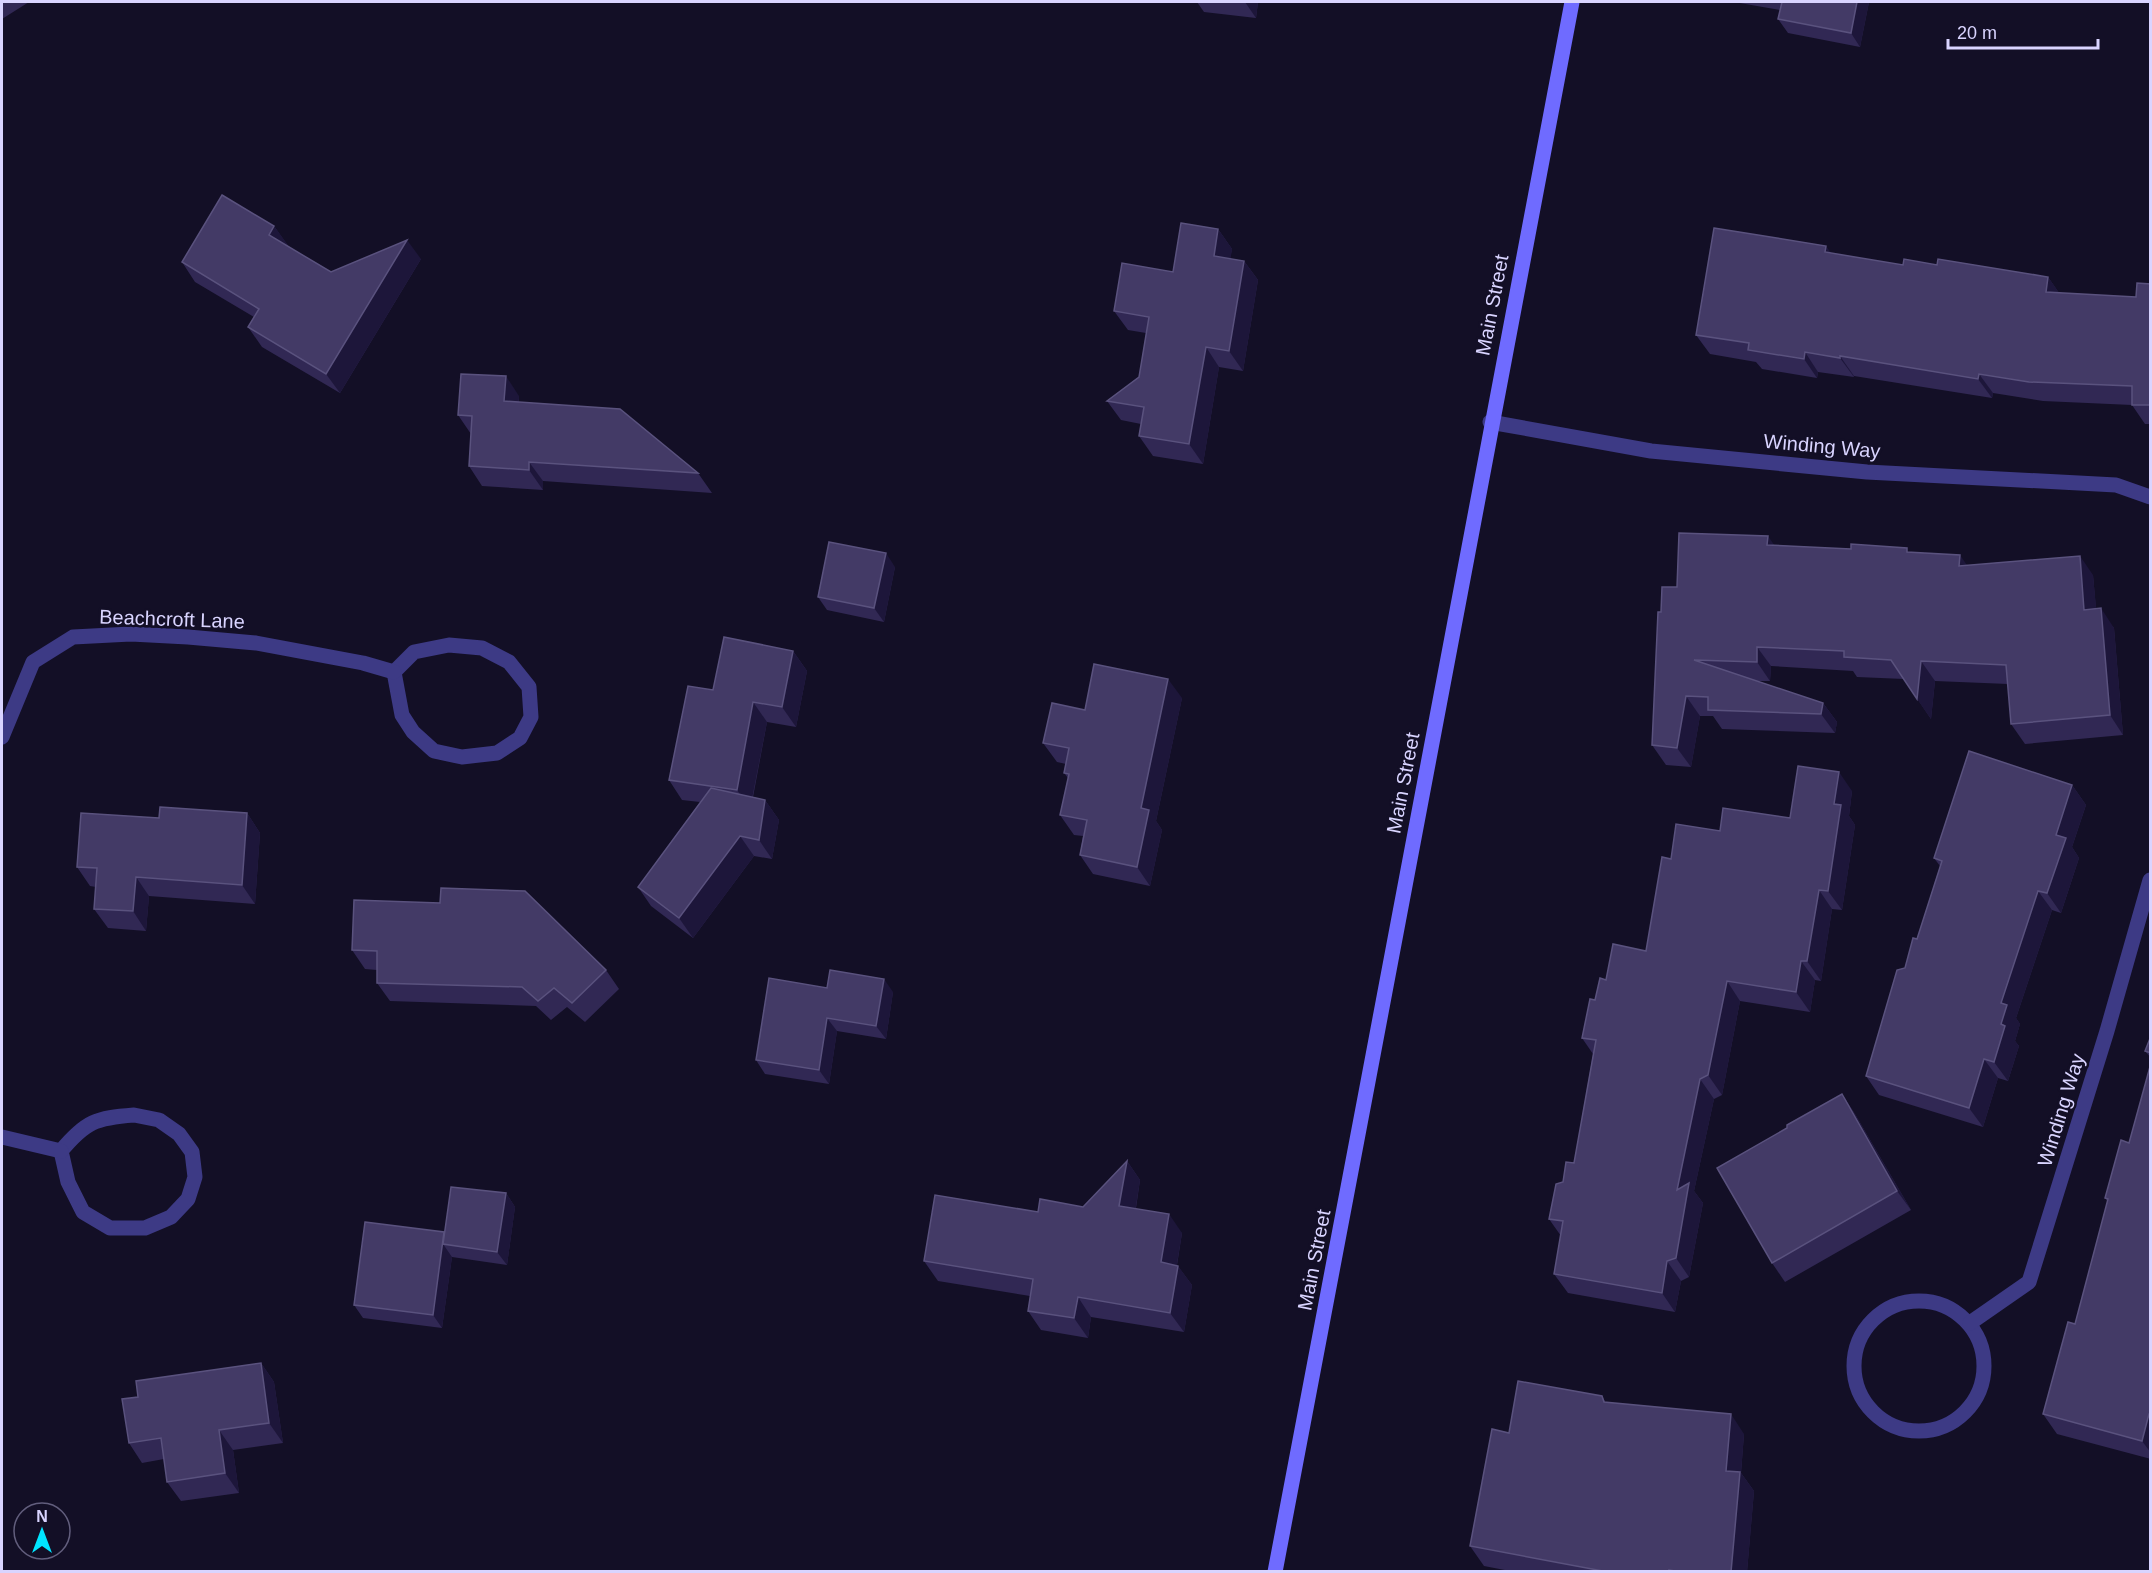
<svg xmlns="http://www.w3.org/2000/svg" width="2152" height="1573" viewBox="0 0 2152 1573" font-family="Helvetica,sans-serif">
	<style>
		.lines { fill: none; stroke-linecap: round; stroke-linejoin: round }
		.street { stroke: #3d3a85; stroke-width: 15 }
		.secondary { stroke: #6f6bff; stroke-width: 15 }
		.wall { fill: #312854 }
		.shaded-wall { fill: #1d163a }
		.building { fill: #433a66; stroke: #5a527e; stroke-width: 1.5 }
		.labels { text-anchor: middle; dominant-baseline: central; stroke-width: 5; stroke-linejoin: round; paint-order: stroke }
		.street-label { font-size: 20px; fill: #d9d4ff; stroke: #130f26 }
	</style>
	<rect width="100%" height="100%" fill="#130f26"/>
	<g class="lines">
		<g class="street">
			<polyline points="1490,422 1651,451 1867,472 2116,485 2150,497"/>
			<polygon points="449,645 482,648 509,662 529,687 531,717 520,738 497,753 462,757 434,751 413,732 402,715 394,672 414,652"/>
			<polyline points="2,737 33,662 73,637 131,634 188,637 256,643 363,663 394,672"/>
			<path d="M134 1115 159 1120 179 1134 192 1152 195 1177 188 1199 171 1217 145 1228H110L83 1212 68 1182 61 1151C86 1121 96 1118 134 1115Z"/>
			<polyline points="2,1137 61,1151"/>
			<circle cx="1919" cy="1366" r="65"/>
			<polyline points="1970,1323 2029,1282 2107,1031 2150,880"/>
		</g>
		<path class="secondary" d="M1275 1572C1376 1049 1470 524 1572 2"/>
	</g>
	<g class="wall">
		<polygon points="2,2 29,2 2,19"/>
		<polygon points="1197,2 1258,2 1256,18 1204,12"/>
		<polygon points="1734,2 1869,2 1860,47 1788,33 1778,19 1780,10"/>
		<polygon points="274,226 288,246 331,272 421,259 340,393 262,347 248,327 254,317 195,282 182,262"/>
		<polygon points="1218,229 1232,249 1230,259 1244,261 1258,280 1243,371 1219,367 1203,464 1153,456 1139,436 1141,424 1121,420 1107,401 1139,377 1146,333 1128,330 1114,311 1173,272"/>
		<polygon points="1832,254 1903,265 1937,265 2048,277 2059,293 2136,297 2151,284 2151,424 2145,424 2132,405 2043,401 1993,393 1992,398 1854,376 1854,377 1818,372 1817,378 1762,369 1756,362 1710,354 1696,335"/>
		<polygon points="519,396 519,402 698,473 712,493 543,481 543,490 482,486 469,466 471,434 458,415"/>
		<polygon points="1775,545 1910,553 1967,565 2093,575 2096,609 2114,628 2123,735 2025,744 2011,724 2008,684 1935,681 1931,719 1904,679 1857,677 1853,671 1771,666 1770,681 1757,681 1823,703 1837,722 1835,733 1722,729 1713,716 1700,716 1691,767 1666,765 1652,745 1661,612"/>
		<polygon points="895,567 884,622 827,610 818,597"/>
		<polygon points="793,651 807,671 796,727 767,722 753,797 765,800 779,820 772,859 754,856 693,938 651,906 638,887 700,802 682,800 669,780 713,690"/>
		<polygon points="1182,698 1156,821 1162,830 1150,886 1093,874 1080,855 1083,836 1074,835 1060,815 1068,778 1064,773 1066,764 1057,762 1043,743 1085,710"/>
		<polygon points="2072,785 2086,805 2072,847 2079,858 2061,913 2052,910 2016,1018 2020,1024 2015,1041 2019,1046 2008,1081 1998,1078 1983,1127 1879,1095 1866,1076 1905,968 1917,939 1940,866 1934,858"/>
		<polygon points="1852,791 1849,816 1855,825 1842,910 1832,909 1821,981 1815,980 1810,1012 1740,1001 1722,1095 1714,1099 1694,1191 1703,1203 1689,1277 1681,1281 1675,1312 1568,1293 1554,1274 1561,1236 1549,1219 1563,1182 1574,1163 1593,1054 1582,1038 1595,1000 1606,980 1646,951 1671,859 1720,831 1790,818"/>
		<polygon points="247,813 260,833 255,904 149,896 146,931 108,928 94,909 96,887 90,886 77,867 159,818"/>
		<polygon points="354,900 606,970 619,989 585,1022 567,1007 551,1020 536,1006 390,1001 377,983 377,970 365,969 352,950"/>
		<polygon points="827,988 893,992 886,1039 837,1031 829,1084 765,1074 756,1060"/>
		<polygon points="2151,1036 2151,1058 2145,1051"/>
		<polygon points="2151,1063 2151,1459 2057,1434 2043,1414 2075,1324 2108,1202 2105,1198 2129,1143"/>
		<polygon points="1842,1094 1855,1114 1911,1210 1785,1282 1772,1263 1787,1128"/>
		<polygon points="1127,1161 1140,1180 1136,1208 1182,1233 1177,1265 1192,1285 1184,1332 1091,1317 1088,1338 1041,1330 1028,1311 1030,1296 938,1281 924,1261 1038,1212 1083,1207"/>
		<polygon points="506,1193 515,1207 507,1265 452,1257 442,1328 363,1318 354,1305 444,1232"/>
		<polygon points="261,1363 274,1382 283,1443 233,1450 239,1493 181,1501 167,1482 164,1459 142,1463 129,1443 138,1397"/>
		<polygon points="1602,1396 1606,1403 1744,1434 1741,1473 1754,1491 1747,1572 1515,1572 1484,1566 1470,1546 1509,1433"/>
	</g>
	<g class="shaded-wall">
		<polygon points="1245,2 1258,2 1256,18"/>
		<polygon points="1857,2 1869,2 1860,47 1851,33"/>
		<polygon points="274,226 288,245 283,254 269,235"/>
		<polygon points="1218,229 1232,249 1228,275 1214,256"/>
		<polygon points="407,240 421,259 340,393 326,374"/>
		<polygon points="1826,246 1840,265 1825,252"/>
		<polygon points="1244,261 1258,280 1243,371 1229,351"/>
		<polygon points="2048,277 2062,297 2046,292"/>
		<polygon points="1206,347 1219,367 1203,464 1189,444"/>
		<polygon points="1805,352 1818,372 1817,378 1804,359"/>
		<polygon points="1840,356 1854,376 1854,377 1840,358"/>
		<polygon points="1979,374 1993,393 1992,398 1978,379"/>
		<polygon points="506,376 519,396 518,421 504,401"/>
		<polygon points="529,462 543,481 543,490 529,470"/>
		<polygon points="1768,536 1781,555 1767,545"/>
		<polygon points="886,553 895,567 884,622 874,608"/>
		<polygon points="1960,555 1973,574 1959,566"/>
		<polygon points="2080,556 2093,575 2098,629 2084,610"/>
		<polygon points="2101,608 2114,628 2123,735 2110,715"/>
		<polygon points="1757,647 1771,666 1770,681 1757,662"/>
		<polygon points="793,651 807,671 796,727 782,707"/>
		<polygon points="1921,661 1935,681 1931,719 1917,699"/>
		<polygon points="1168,679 1182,698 1156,821 1162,830 1150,886 1137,867 1141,808"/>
		<polygon points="1686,696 1700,716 1691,767 1677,748"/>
		<polygon points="753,702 767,722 750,809 737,790"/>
		<polygon points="1823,703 1837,722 1835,733 1821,714"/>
		<polygon points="1839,772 1852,791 1849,816 1855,825 1842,910 1828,891 1834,804"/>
		<polygon points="2072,785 2086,805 2072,847 2079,858 2061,913 2047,893 2056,835"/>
		<polygon points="765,800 779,820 772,859 759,840"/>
		<polygon points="247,813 260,833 255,904 242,885"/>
		<polygon points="740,836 754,856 693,938 679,918"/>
		<polygon points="136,877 149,896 146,931 133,911"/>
		<polygon points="1819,890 1832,909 1821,981 1807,961"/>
		<polygon points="2038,891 2052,910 2016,1018 2020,1024 2015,1041 2019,1046 2008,1081 1994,1062 2001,1024 2001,1003"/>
		<polygon points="1801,961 1815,980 1810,1012 1796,992"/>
		<polygon points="884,979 893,992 886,1039 876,1026"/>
		<polygon points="1727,981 1740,1001 1722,1095 1708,1075"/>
		<polygon points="827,1018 837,1031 829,1084 819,1070"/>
		<polygon points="1984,1059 1998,1078 1983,1127 1969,1108"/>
		<polygon points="1700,1079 1714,1099 1694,1191 1703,1203 1689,1277 1676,1258 1677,1190"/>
		<polygon points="1842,1094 1855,1114 1911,1210 1897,1191"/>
		<polygon points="1127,1161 1140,1180 1133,1225 1119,1206"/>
		<polygon points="506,1193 515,1207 507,1265 497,1252"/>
		<polygon points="1169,1214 1182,1233 1174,1282 1161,1262"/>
		<polygon points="444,1232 443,1244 452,1257 442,1328 433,1315"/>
		<polygon points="1667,1261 1681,1281 1675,1312 1662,1293"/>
		<polygon points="1178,1266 1192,1285 1184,1332 1170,1313"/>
		<polygon points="1078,1297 1091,1317 1088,1338 1074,1318"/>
		<polygon points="261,1363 274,1382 283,1443 269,1423"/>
		<polygon points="1731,1414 1744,1434 1741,1473 1754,1491 1747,1572 1731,1572 1726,1471"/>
		<polygon points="2149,1414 2151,1416 2151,1453 2142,1441"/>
		<polygon points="219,1430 233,1450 239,1493 225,1473"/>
	</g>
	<g class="building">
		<polygon points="1782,2 1857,2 1851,33 1778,19"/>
		<polygon points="222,195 274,226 269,235 331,272 407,240 326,374 248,327 259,309 182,262"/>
		<polygon points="1181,223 1218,229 1214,256 1244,261 1229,351 1206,347 1189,444 1139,436 1144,407 1107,401 1139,377 1149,317 1114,311 1122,263 1173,272"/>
		<polygon points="1714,228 1826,246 1825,252 1903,265 1904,259 1937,265 1938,259 2048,277 2046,292 2136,297 2137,283 2151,284 2151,405 2132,405 2132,386 2029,382 1979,374 1978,379 1840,356 1840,358 1805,352 1804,359 1748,350 1749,343 1696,335"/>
		<polygon points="461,374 506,376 504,401 620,409 698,473 529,462 529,470 469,466 472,416 458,415"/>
		<polygon points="1679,533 1768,536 1767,545 1851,549 1851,544 1907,548 1907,552 1960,555 1959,566 2080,556 2084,610 2101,608 2110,715 2011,724 2006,665 1921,661 1917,699 1891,660 1844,657 1844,651 1757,647 1757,662 1694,660 1823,703 1821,714 1708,710 1708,697 1686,696 1677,748 1652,745 1658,612 1661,612 1662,587 1677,587"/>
		<polygon points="829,542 886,553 874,608 818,597"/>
		<polygon points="724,637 793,651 782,707 753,702 737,790 669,780 688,686 713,690"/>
		<polygon points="1094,664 1168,679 1141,808 1149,810 1137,867 1080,855 1087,820 1060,815 1069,774 1064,773 1069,748 1043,743 1052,703 1085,710"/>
		<polygon points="1969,751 2072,785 2056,835 2066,838 2047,893 2038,891 2001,1003 2007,1005 2001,1024 2005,1026 1994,1062 1984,1059 1969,1108 1866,1076 1897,970 1905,968 1913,938 1917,939 1942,861 1934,858"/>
		<polygon points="1798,766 1839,772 1834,804 1841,805 1828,891 1819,890 1807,961 1801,961 1796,992 1727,981 1708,1075 1700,1079 1677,1190 1689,1183 1676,1258 1667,1261 1662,1293 1554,1274 1563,1221 1549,1219 1556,1184 1563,1182 1566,1162 1574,1163 1596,1040 1582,1038 1590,999 1595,1000 1600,978 1606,980 1613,944 1646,951 1662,857 1671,859 1676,824 1720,831 1723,808 1790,818"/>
		<polygon points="711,788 765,800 759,840 740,836 679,918 638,887"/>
		<polygon points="160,807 247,813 242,885 136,877 133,911 94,909 97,868 77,867 81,813 159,818"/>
		<polygon points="441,888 525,891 606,970 572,1003 554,988 538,1001 522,987 377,983 377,951 352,950 354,900 440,903"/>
		<polygon points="830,970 884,979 876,1026 827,1018 819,1070 756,1060 769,978 827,988"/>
		<polygon points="2151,1036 2151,1053 2145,1051"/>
		<polygon points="2151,1063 2151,1414 2149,1414 2142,1441 2043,1414 2068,1322 2075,1324 2108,1199 2105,1198 2121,1140 2129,1143"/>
		<polygon points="1842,1094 1897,1191 1772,1263 1717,1168 1787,1128 1787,1125"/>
		<polygon points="1127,1161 1119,1206 1169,1214 1161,1262 1178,1266 1170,1313 1078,1297 1074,1318 1028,1311 1033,1279 924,1261 935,1195 1038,1212 1040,1199 1083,1207"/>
		<polygon points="451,1187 506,1193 497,1252 443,1244"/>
		<polygon points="365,1222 444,1232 433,1315 354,1305"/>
		<polygon points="261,1363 269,1423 219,1430 225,1473 167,1482 161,1438 129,1443 122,1399 138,1397 136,1381"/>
		<polygon points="1518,1381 1602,1396 1604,1402 1731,1414 1726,1471 1740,1472 1731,1572 1680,1572 1669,1570 1669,1572 1608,1572 1470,1546 1492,1429 1509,1433"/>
	</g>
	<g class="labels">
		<g class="street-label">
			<text transform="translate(1492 305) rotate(-79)">Main Street</text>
			<text transform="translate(1822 446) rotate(5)">Winding Way</text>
			<text transform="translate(172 619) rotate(2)">Beachcroft Lane</text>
			<text transform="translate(1403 783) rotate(-79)">Main Street</text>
			<text transform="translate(2061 1110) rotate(-73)">Winding Way</text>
			<text transform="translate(1314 1260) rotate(-79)">Main Street</text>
		</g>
	</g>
	<rect width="2152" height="1573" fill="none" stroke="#d9d4ff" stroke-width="6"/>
	<g transform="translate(42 1531)"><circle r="28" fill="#130f26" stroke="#625e7d" stroke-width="1.5"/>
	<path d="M0-4.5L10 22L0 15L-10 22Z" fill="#00e5ff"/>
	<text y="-9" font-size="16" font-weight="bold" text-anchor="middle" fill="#d9d4ff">N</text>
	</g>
	<path d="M1948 39v9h150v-9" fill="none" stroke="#d9d4ff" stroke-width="3"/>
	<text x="1957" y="39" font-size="18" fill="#d9d4ff" stroke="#130f26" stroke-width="4.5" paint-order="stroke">20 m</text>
</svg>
